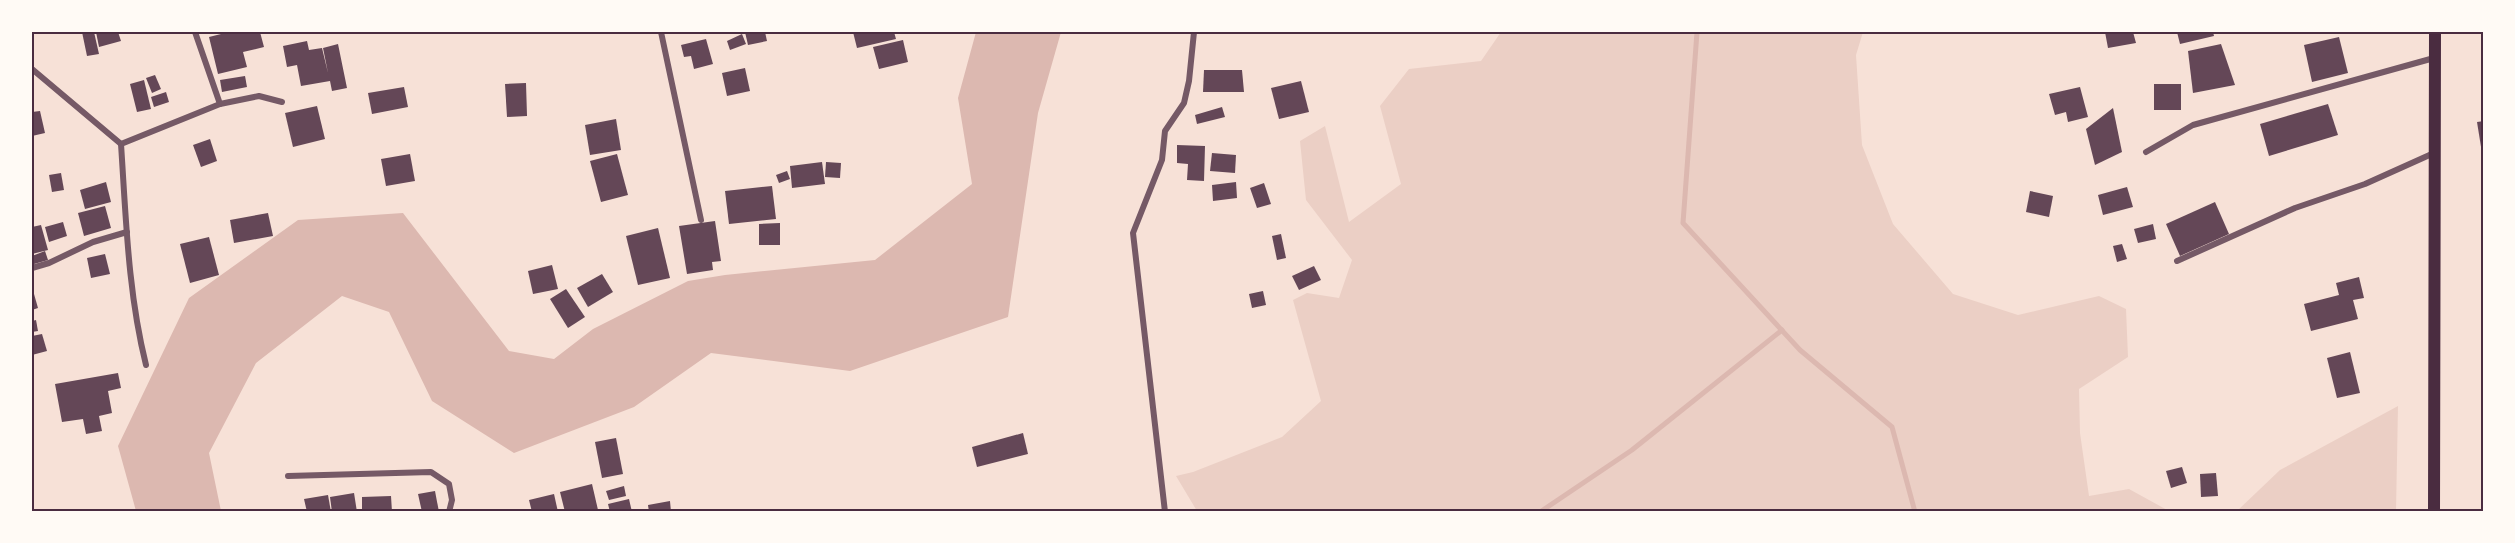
<svg xmlns="http://www.w3.org/2000/svg" width="2515" height="543" viewBox="0 0 2515 543" font-family="'Public Sans',sans-serif">
	<style>
		.green { fill: #ebcfc5 }
		.water { fill: #dcb8b0 }
		.lines { fill: none; stroke-linecap: round; stroke-linejoin: round }
		.stream { stroke: #dcb8b0; stroke-width: 5 }
		.building { fill: #644757 }
		.minor { stroke: #755966; stroke-width: 6 }
		.secondary { stroke: #4a2c40; stroke-width: 12 }
		.neatline { fill: none; stroke: #4a2c40; stroke-width: 2 }
	</style>
	<rect width="100%" height="100%" fill="#f7e1d7"/>
	<g class="green">
		<polygon points="1501,32 1863,32 1856,55 1862,145 1893,224 1953,294 2018,315 2099,296 2126,309 2128,357 2079,389 2080,433 2089,496 2129,489 2169,511 1197,511 1176,476 1193,472 1282,437 1321,401 1293,300 1307,293 1339,298 1352,260 1306,200 1300,141 1325,126 1349,222 1401,184 1380,106 1409,69 1481,61"/>
		<polygon points="2398,406 2396,511 2237,511 2280,470"/>
	</g>
	<polygon class="water" points="976,32 1061,32 1038,113 1008,317 850,371 711,353 634,407 514,453 432,401 389,312 342,296 256,363 209,453 221,511 136,511 118,446 189,298 298,220 403,213 509,351 554,359 593,329 688,281 725,275 875,260 972,184 958,98"/>
	<g class="lines">
		<g class="stream">
			<polyline points="1697,32 1683,223 1800,350 1892,427 1915,512"/>
			<polyline points="1540,512 1632,450 1782,330"/>
		</g>
	</g>
	<g class="building">
		<polygon points="82,32 94,32 99,54 87,56"/>
		<polygon points="96,32 118,32 121,41 99,47"/>
		<polygon points="229,32 260,32 264,47 243,52 247,67 218,74 209,37"/>
		<polygon points="745,32 765,32 767,41 748,45"/>
		<polygon points="853,32 894,32 896,39 857,48"/>
		<polygon points="2105,32 2133,32 2136,43 2108,48"/>
		<polygon points="2177,32 2213,32 2214,36 2180,44"/>
		<polygon points="742,34 746,44 730,50 727,41"/>
		<polygon points="2339,37 2348,73 2312,82 2304,45"/>
		<polygon points="706,39 713,64 694,69 691,56 684,57 681,45"/>
		<polygon points="903,40 908,62 879,69 873,47"/>
		<polygon points="307,41 309,50 322,48 328,73 323,48 338,44 347,88 332,91 330,81 301,86 297,65 287,67 283,46"/>
		<polygon points="2221,44 2235,85 2193,93 2188,51"/>
		<polygon points="745,68 750,91 727,96 722,73"/>
		<polygon points="1204,70 1242,70 1244,92 1203,92"/>
		<polygon points="155,75 161,89 152,93 146,78"/>
		<polygon points="245,76 247,87 222,92 220,80"/>
		<polygon points="144,80 151,109 137,112 130,84"/>
		<polygon points="1301,81 1309,112 1279,119 1271,88"/>
		<polygon points="526,83 527,116 507,117 505,84"/>
		<rect x="2154" y="84" width="27" height="26"/>
		<polygon points="404,87 408,107 372,114 368,93"/>
		<polygon points="2080,87 2088,117 2068,122 2066,112 2055,115 2049,94"/>
		<polygon points="166,92 169,102 154,107 151,97"/>
		<polygon points="2328,104 2338,135 2269,156 2260,124"/>
		<polygon points="317,106 325,139 293,147 285,113"/>
		<polygon points="1222,107 1225,117 1197,124 1195,115"/>
		<polygon points="2113,108 2122,152 2095,165 2086,129"/>
		<polygon points="40,111 45,133 32,136 32,112"/>
		<polygon points="616,119 621,150 590,155 585,125"/>
		<polygon points="2484,121 2484,153 2482,153 2477,122"/>
		<polygon points="210,139 217,161 201,167 193,145"/>
		<polygon points="1177,145 1205,146 1204,181 1187,180 1188,164 1177,163"/>
		<polygon points="1212,153 1236,155 1235,173 1210,171"/>
		<polygon points="410,154 415,181 386,186 381,159"/>
		<polygon points="617,154 628,195 601,202 590,161"/>
		<polygon points="822,162 825,184 792,188 790,166"/>
		<polygon points="826,162 841,163 840,178 825,177"/>
		<polygon points="787,171 790,179 779,183 776,175"/>
		<polygon points="61,173 64,190 52,192 49,175"/>
		<polygon points="106,182 111,202 85,209 80,190"/>
		<polygon points="1236,182 1237,198 1213,201 1212,185"/>
		<polygon points="1264,183 1271,204 1257,208 1250,188"/>
		<polygon points="772,186 776,219 729,224 725,191"/>
		<polygon points="2127,187 2133,207 2103,215 2098,195"/>
		<polygon points="2030,191 2053,196 2049,217 2026,212"/>
		<polygon points="2215,202 2229,234 2180,256 2166,224"/>
		<polygon points="105,206 111,228 84,236 78,213"/>
		<polygon points="268,213 273,236 234,243 230,220"/>
		<polygon points="715,221 721,261 712,262 713,270 687,274 679,226"/>
		<polygon points="63,222 67,236 49,242 45,227"/>
		<polygon points="780,223 780,245 759,245 759,224"/>
		<polygon points="2153,224 2156,239 2138,243 2134,229"/>
		<polygon points="41,225 48,250 32,254 32,227"/>
		<polygon points="658,228 670,278 638,285 626,236"/>
		<polygon points="1281,234 1286,258 1277,260 1272,236"/>
		<polygon points="209,237 219,275 190,283 180,244"/>
		<polygon points="2122,244 2127,259 2117,262 2113,246"/>
		<polygon points="45,251 48,260 34,264 32,256"/>
		<polygon points="105,254 110,274 91,278 87,258"/>
		<polygon points="552,265 558,289 533,294 528,271"/>
		<polygon points="1314,266 1321,280 1299,290 1292,276"/>
		<polygon points="602,274 613,292 588,307 577,288"/>
		<polygon points="2359,277 2364,298 2353,300 2358,319 2311,331 2304,304 2339,295 2336,283"/>
		<polygon points="32,287 38,308 32,310"/>
		<polygon points="566,289 585,317 568,328 550,299"/>
		<polygon points="1263,291 1266,305 1252,308 1249,294"/>
		<polygon points="36,320 38,331 32,332 32,321"/>
		<polygon points="42,334 47,351 32,355 32,336"/>
		<polygon points="2350,352 2360,393 2337,398 2327,358"/>
		<polygon points="118,373 121,388 108,391 112,413 99,416 102,431 86,434 83,419 62,422 55,384"/>
		<polygon points="1023,433 1028,454 977,467 972,447"/>
		<polygon points="616,438 623,474 602,478 595,442"/>
		<polygon points="2182,467 2187,483 2171,488 2166,471"/>
		<polygon points="2216,473 2218,496 2201,497 2200,474"/>
		<polygon points="592,484 598,510 565,512 560,492"/>
		<polygon points="624,486 626,496 609,500 606,491"/>
		<polygon points="435,491 439,512 422,512 418,494"/>
		<polygon points="354,493 357,512 332,512 330,497"/>
		<polygon points="554,494 558,512 532,512 529,500"/>
		<polygon points="328,495 331,512 307,512 304,499"/>
		<polygon points="391,496 392,512 362,512 362,497"/>
		<polygon points="629,499 632,512 610,512 608,504"/>
		<polygon points="670,501 671,512 649,512 648,505"/>
	</g>
	<g class="lines">
		<g class="minor">
			<polyline points="195,32 220,104 259,96 282,102"/>
			<polyline points="661,32 701,220"/>
			<polyline points="32,69 121,144"/>
			<polyline points="2146,152 2193,125 2434,58"/>
			<polyline points="2177,261 2295,208 2365,184 2434,153"/>
			<polyline points="32,268 49,263 93,242 127,232"/>
			<path d="M146 365C128 293 126 218 121 144L220 104"/>
			<polyline points="288,476 431,472 449,484 452,500 449,512"/>
			<polyline points="1165,512 1133,233 1162,160 1165,131 1184,103 1189,81 1194,32"/>
		</g>
		<polyline class="secondary" points="2434,512 2435,32"/>
	</g>
	<rect width="2515" height="543" fill="none" stroke="#fffaf5" stroke-width="66"/>
	<rect x="33" y="33" width="2449" height="477" class="neatline"/>
</svg>
